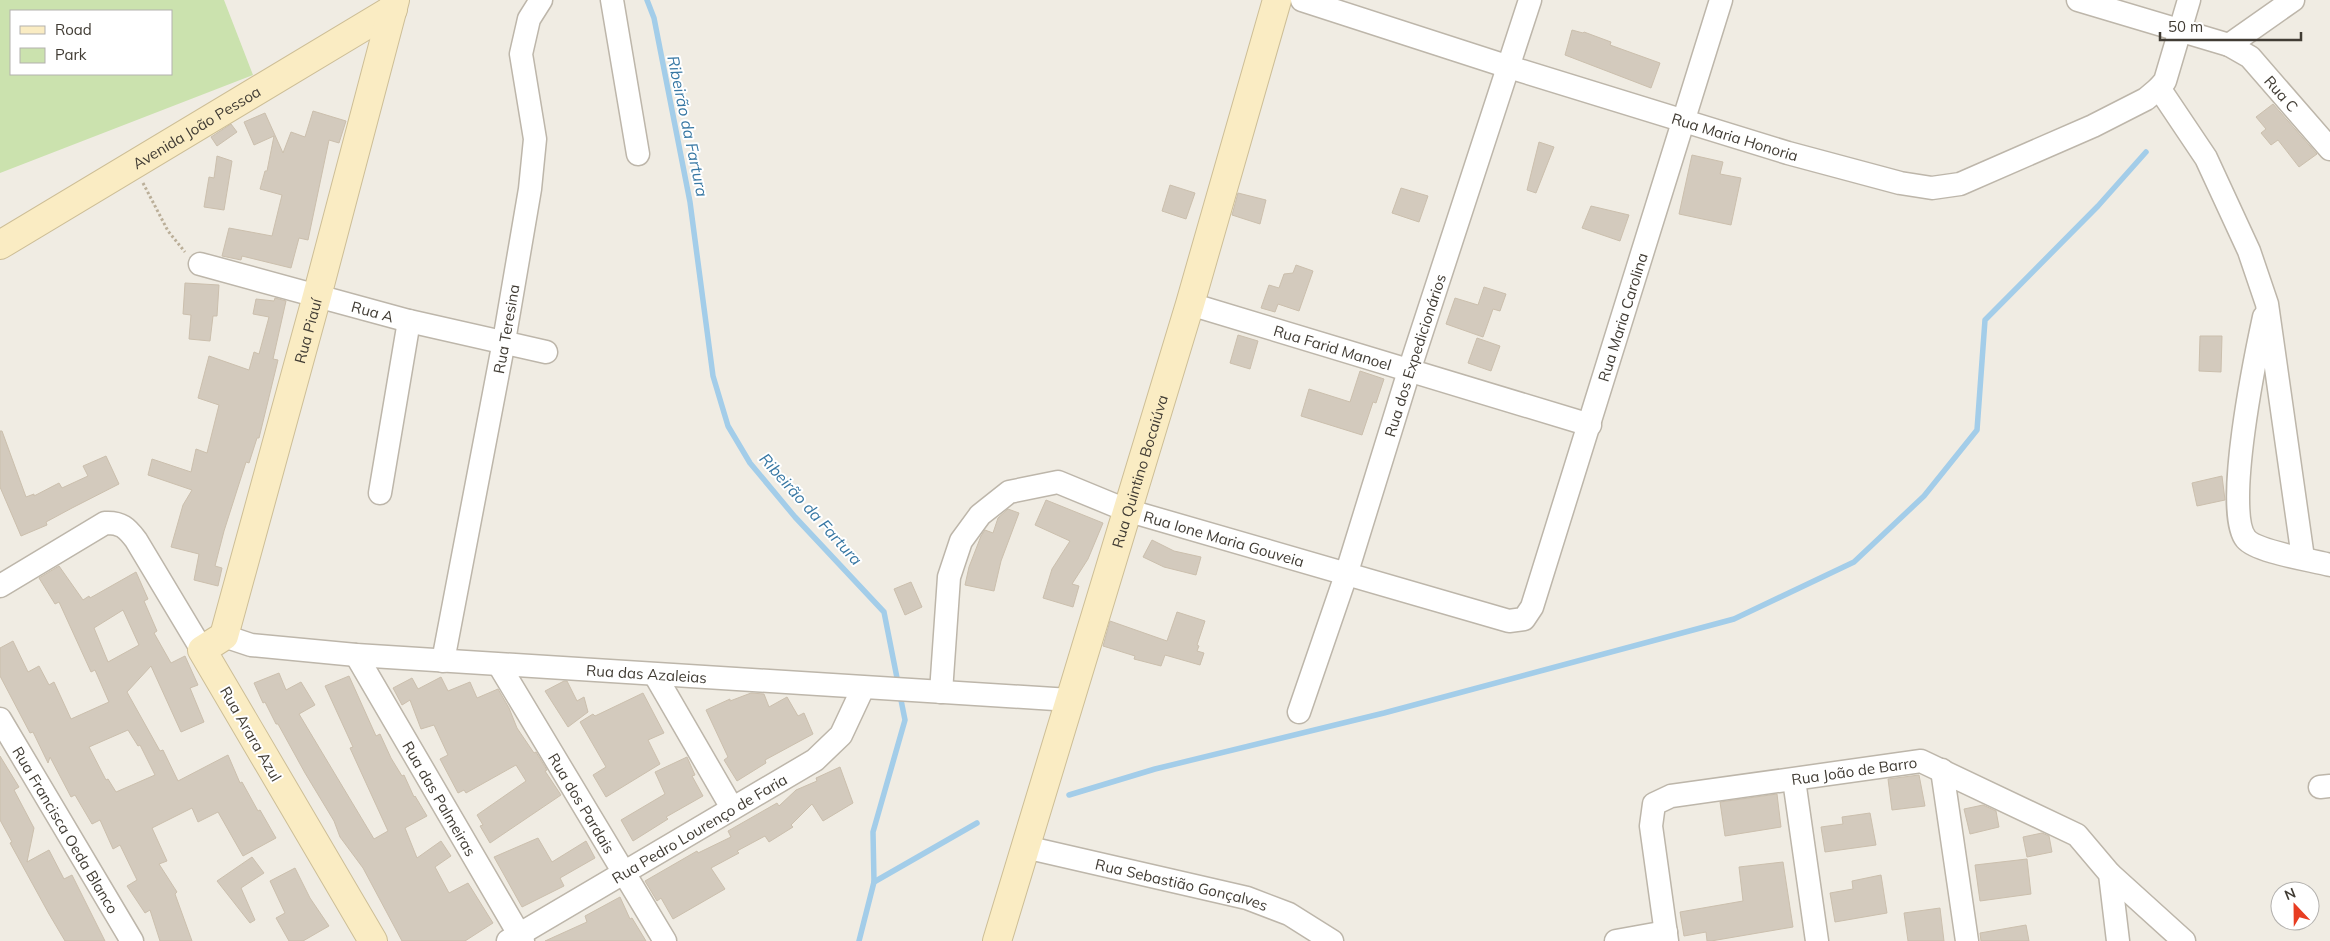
<svg xmlns="http://www.w3.org/2000/svg" width="2330" height="941" viewBox="0 0 2330 941" font-family="Mulish,sans-serif">
	<style>
		.green { fill: #cbe2ae; fill-rule: evenodd }
		.lines { fill: none; stroke-linecap: round; stroke-linejoin: round }
		.stream { stroke: #a3cde9; stroke-width: 5.5 }
		.building { fill: #d3cabd; stroke: #cbbfad; fill-rule: evenodd }
		.street-casing { stroke: #bdb6aa; stroke-width: 25 }
		.secondary-casing { stroke: #cdbe96; stroke-width: 30 }
		.path { stroke: #bbaf99; stroke-width: 3; stroke-dasharray: 2.5 2.5; stroke-linecap: butt }
		.street { stroke: #fff; stroke-width: 22 }
		.secondary { stroke: #faecc3; stroke-width: 28 }
		.labels { text-anchor: middle; dominant-baseline: central; stroke-width: 4; stroke-linejoin: round; paint-order: stroke }
		.street-label { font-size: 15px; fill: #413c34; stroke: #fff }
		.water-label { font-size: 16px; font-style: italic; fill: #3777a3; stroke: #fff }
	</style>
	<rect width="100%" height="100%" fill="#f0ece3"/>
	<path class="green" d="M0 0H224L253 75 0 173ZM11 11H171V74H11Z"/>
	<g class="lines">
		<g class="stream">
			<polyline points="647,0 654,18 690,202 713,376 728,426 750,463 795,517 884,612 898,683"/>
			<polyline points="1069,795 1155,769 1384,713 1734,619 1854,562 1924,496 1977,430 1985,320 2098,206 2146,152"/>
			<polyline points="874,882 977,823"/>
			<polyline points="859,941 874,882 873,832 905,720 900,695"/>
		</g>
	</g>
	<g class="building">
		<polygon points="1572,30 1583,33 1584,32 1611,42 1610,45 1660,63 1651,88 1565,55"/>
		<polygon points="2273,104 2317,154 2299,167 2278,140 2271,145 2261,133 2266,129 2256,117"/>
		<polygon points="313,111 346,121 339,143 329,140 308,240 299,238 291,268 242,256 241,260 222,256 229,228 272,236 282,195 260,189 265,171 267,171 274,136 254,145 244,122 265,113 283,153 291,132 305,137"/>
		<polygon points="231,124 237,132 217,146 211,137"/>
		<polygon points="1539,142 1554,147 1536,193 1527,190"/>
		<polygon points="1692,155 1723,162 1720,174 1741,178 1731,225 1679,214"/>
		<polygon points="217,156 232,161 224,210 204,207 209,177 214,178"/>
		<polygon points="1170,185 1195,193 1186,219 1162,211"/>
		<polygon points="1401,188 1428,196 1419,222 1392,213"/>
		<polygon points="1238,193 1266,200 1260,224 1232,215"/>
		<polygon points="1591,206 1629,215 1620,241 1582,228"/>
		<polygon points="1296,265 1313,271 1299,311 1278,304 1275,312 1261,308 1269,285 1279,288 1284,274 1293,273"/>
		<polygon points="185,283 219,285 217,316 213,316 210,341 189,339 191,315 183,314"/>
		<polygon points="1484,287 1506,294 1500,311 1493,309 1483,337 1446,324 1455,298 1478,305"/>
		<polygon points="275,298 286,301 273,359 278,360 259,438 257,438 249,463 246,462 224,531 215,566 222,568 218,586 194,580 199,554 171,547 183,505 192,490 148,475 152,459 191,472 196,449 207,453 219,405 198,398 209,356 249,370 254,352 259,354 269,317 253,314 256,299 274,301"/>
		<polygon points="1238,335 1258,341 1250,369 1230,363"/>
		<polygon points="2200,336 2222,336 2221,372 2199,371"/>
		<polygon points="1477,338 1500,346 1491,371 1468,363"/>
		<polygon points="1360,371 1384,379 1376,403 1373,402 1362,435 1301,416 1309,389 1350,402"/>
		<polygon points="0,431 2,431 26,497 34,494 34,496 59,483 62,488 88,476 83,466 106,456 119,484 72,508 46,522 47,525 21,536 0,487"/>
		<polygon points="2222,476 2225,500 2197,506 2192,483"/>
		<polygon points="1046,500 1103,523 1088,559 1072,584 1079,586 1073,607 1043,598 1052,569 1070,541 1035,525"/>
		<polygon points="1008,509 1019,513 1001,561 994,591 965,585 969,567 981,536 985,530 993,533 998,518"/>
		<polygon points="1152,540 1174,551 1201,557 1196,575 1164,567 1143,557"/>
		<path d="M59 566 83 600 89 596 90 598 136 572 148 599 144 601 157 631 154 633 171 663 185 656 198 685 190 688 204 722 181 732 151 666 127 692 160 751 163 750 178 781 228 755 240 783 242 782 258 811 260 810 276 838 243 856 218 812 198 822 192 808 152 828 167 861 159 864 177 892 175 894 192 941H160L150 910 145 913 127 886 137 880 120 845 113 849 100 820 92 824 75 795 71 797 50 757 48 763 33 732 30 733 0 676V648L13 641 28 672 39 666 49 685 54 682 71 719 109 702 95 670 91 672 59 602 55 604 39 578ZM123 610 139 645 108 662 94 628ZM128 730 138 746 140 745 155 775 116 792 108 779 106 780 89 747Z"/>
		<polygon points="911,582 922,607 905,615 894,589"/>
		<polygon points="1177,612 1205,621 1197,645 1199,646 1197,651 1204,653 1200,665 1165,655 1161,666 1134,659 1135,656 1103,646 1110,621 1167,641"/>
		<polygon points="279,673 286,690 301,682 315,705 299,714 374,839 388,831 350,748 353,747 325,686 349,676 376,736 380,734 391,758 402,776 404,775 414,797 415,796 427,816 405,828 417,858 441,841 451,856 435,867 449,893 468,883 493,923 465,941 402,941 363,868 340,837 334,821 305,773 278,724 276,724 265,702 263,703 254,683"/>
		<polygon points="441,677 448,691 470,682 477,698 498,689 509,708 517,728 534,753 536,752 547,770 545,771 561,795 490,843 480,826 483,825 477,815 526,781 516,765 466,793 464,790 458,793 440,759 448,755 434,725 421,729 410,700 402,705 393,688 412,678 418,689"/>
		<polygon points="564,681 567,681 577,701 584,697 588,712 568,727 545,691"/>
		<polygon points="643,693 664,733 648,740 660,764 606,797 593,775 606,767 580,722 593,714 595,716"/>
		<polygon points="751,693 764,694 769,707 787,697 798,716 804,713 813,734 765,760 766,763 737,781 724,760 728,757 706,710 730,699 730,701"/>
		<polygon points="0,756 19,787 14,790 34,828 27,862 49,850 64,879 72,875 105,941 65,941 49,914 10,843 12,842 0,820"/>
		<polygon points="687,757 695,775 692,776 703,796 666,817 668,819 633,841 621,820 665,794 655,772"/>
		<polygon points="840,767 853,803 823,821 812,804 791,825 793,827 769,842 765,836 737,851 739,853 711,868 725,889 673,919 661,898 657,901 645,881 697,851 698,853 731,837 728,831 777,803 779,806 796,790 817,781 816,778"/>
		<polygon points="1919,775 1925,806 1892,810 1888,779"/>
		<polygon points="1777,794 1781,827 1725,836 1720,802"/>
		<polygon points="1983,805 1996,811 1999,827 1970,834 1964,809"/>
		<polygon points="1870,813 1876,845 1825,852 1821,827 1843,824 1842,817"/>
		<polygon points="2042,833 2049,836 2052,852 2027,857 2023,837"/>
		<polygon points="538,838 552,862 586,841 595,858 560,878 564,886 522,907 494,857"/>
		<polygon points="252,857 264,873 241,888 255,920 250,923 217,881"/>
		<polygon points="2027,859 2031,894 1980,901 1975,865"/>
		<polygon points="1783,862 1793,927 1711,941 1707,941 1706,932 1684,936 1680,912 1743,901 1739,867"/>
		<polygon points="295,868 310,898 329,926 303,941 289,941 276,918 285,913 270,881"/>
		<polygon points="1881,875 1887,913 1835,922 1830,893 1853,889 1852,881"/>
		<polygon points="620,897 630,919 632,918 646,941 545,941 587,922 585,916"/>
		<polygon points="1940,908 1944,941 1908,941 1904,913"/>
		<polygon points="2026,925 2029,941 1981,941 1980,933"/>
	</g>
	<g class="lines">
		<defs>
			<g id="street">
				<polyline points="612,0 638,154"/>
				<path id="s1" d="M1302 0 1509 67 1788 153 1900 183 1932 188 1960 184 2093 126 2146 99 2159 88 2165 81 2189 0"/>
				<path id="s2" d="M2078 0 2229 45 2250 57 2330 149"/>
				<polyline points="2229,45 2293,0"/>
				<polyline points="2159,88 2206,158 2249,251 2267,304 2303,558"/>
				<path id="s3" d="M200 264 409 321 546 352"/>
				<path id="s4" d="M1190 304 1590 425"/>
				<path d="M2264 317C2256 354 2223 512 2246 539 2257 552 2312 560 2330 565"/>
				<polyline points="380,493 409,321"/>
				<path d="M0 586 105 523C121 522 127 528 136 540L202 650"/>
				<path id="s5" d="M224 636 251 645 356 655 1070 700"/>
				<path id="s6" d="M356 655 523 941"/>
				<path id="s7" d="M443 661 504 341 530 189 535 139 521 54 529 19 541 0"/>
				<path id="s8" d="M499 665 665 941"/>
				<polyline points="655,675 732,808"/>
				<path id="s9" d="M941 692 949 577 961 541 980 515 1009 492 1058 482 1126 510 1509 621 1524 619 1532 607 1721 0"/>
				<path id="s10" d="M1299 712 1346 575 1409 371 1530 0"/>
				<path id="s11" d="M0 719 132 941"/>
				<polyline points="1942,770 1967,941"/>
				<polyline points="1794,780 1817,941"/>
				<polyline points="2320,787 2330,786"/>
				<path id="s12" d="M1025 847 1247 898 1289 914 1332 941"/>
				<polyline points="2110,874 2184,941"/>
				<path id="s13" d="M508 941 815 760 841 735 863 688"/>
				<polyline points="1616,941 1666,932"/>
				<path id="s14" d="M1667 941 1651 826 1654 804 1671 796 1921 761 2077 835 2110 874 2118 941"/>
			</g>
			<g id="secondary">
				<path id="s15" d="M0 245 393 9"/>
				<path id="s16" d="M373 941 202 650 224 636 317 296 395 0"/>
				<path id="s17" d="M997 941 1190 304 1277 0"/>
			</g>
		</defs>
		<use href="#street" class="street-casing"/>
		<use href="#secondary" class="secondary-casing"/>
		<polyline class="path" points="143,183 168,231 185,252"/>
		<use href="#street" class="street"/>
		<use href="#secondary" class="secondary"/>
	</g>
	<g class="labels">
		<g class="street-label">
			<text stroke="none"><textPath href="#s2" startOffset="230">Rua C</textPath></text>
			<text stroke="none"><textPath href="#s15" startOffset="229">Avenida João Pessoa</textPath></text>
			<text stroke="none"><textPath href="#s1" startOffset="454">Rua Maria Honoria</textPath></text>
			<text stroke="none"><textPath href="#s3" startOffset="179">Rua A</textPath></text>
			<text stroke="none"><textPath href="#s9" startOffset="1078">Rua Maria Carolina</textPath></text>
			<text stroke="none"><textPath href="#s7" startOffset="338">Rua Teresina</textPath></text>
			<text stroke="none"><textPath href="#s16" startOffset="680">Rua Piauí</textPath></text>
			<text stroke="none"><textPath href="#s4" startOffset="149">Rua Farid Manoel</textPath></text>
			<text stroke="none"><textPath href="#s10" startOffset="375">Rua dos Expedicionários</textPath></text>
			<text stroke="none"><textPath href="#s17" startOffset="491">Rua Quintino Bocaiúva</textPath></text>
			<text stroke="none"><textPath href="#s9" startOffset="448">Rua Ione Maria Gouveia</textPath></text>
			<text stroke="none"><textPath href="#s5" startOffset="425">Rua das Azaleias</textPath></text>
			<text transform="translate(251 734) rotate(60)">Rua Arara Azul</text>
			<text stroke="none"><textPath href="#s14" startOffset="342">Rua João de Barro</textPath></text>
			<text stroke="none"><textPath href="#s6" startOffset="166">Rua das Palmeiras</textPath></text>
			<text stroke="none"><textPath href="#s8" startOffset="161">Rua dos Pardais</textPath></text>
			<text stroke="none"><textPath href="#s13" startOffset="222">Rua Pedro Lourenço de Faria</textPath></text>
			<text stroke="none"><textPath href="#s11" startOffset="129">Rua Francisca Oeda Blanco</textPath></text>
			<text stroke="none"><textPath href="#s12" startOffset="161">Rua Sebastião Gonçalves</textPath></text>
		</g>
		<g class="water-label">
			<text transform="translate(688 126) rotate(78)">Ribeirão da Fartura</text>
			<text transform="translate(811 509) rotate(48)">Ribeirão da Fartura</text>
		</g>
	</g>
	<rect x="10" y="10" width="162" height="65" fill="#ffffff" stroke="#b3b1ae"/>
	<rect x="20" y="26" width="25" height="8" fill="#faecc3" stroke="#b3b1ae"/>
	<text x="55" y="35" font-size="15" fill="#413c34">Road</text>
	<rect x="20" y="48" width="25" height="15" fill="#cbe2ae" stroke="#b3b1ae"/>
	<text x="55" y="60" font-size="15" fill="#413c34">Park</text>
	<g transform="translate(2295 906) rotate(338)"><circle r="24" fill="#ffffff" stroke="#b3b1ae"/>
	<path d="M0-4L9 19L0 12L-9 19Z" fill="#e83d22"/>
	<text y="-8" font-size="14" font-weight="bold" text-anchor="middle" fill="#413c34">N</text>
	</g>
	<path d="M2160 32v8h141v-8" fill="none" stroke="#413c34" stroke-width="2.5"/>
	<text x="2168" y="32" font-size="15" fill="#413c34" stroke="#ffffff" stroke-width="4" paint-order="stroke">50 m</text>
</svg>
